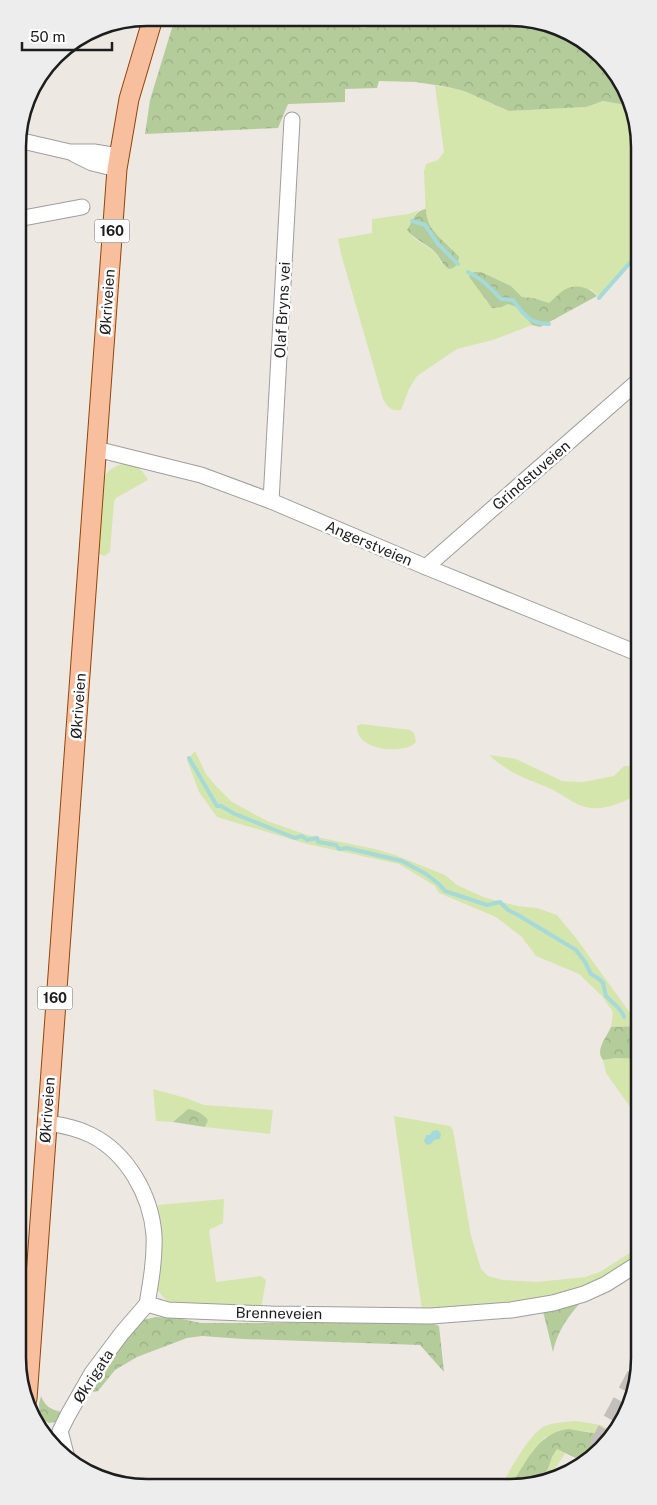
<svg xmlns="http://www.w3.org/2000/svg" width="657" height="1505" viewBox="0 0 657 1505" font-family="'Public Sans',sans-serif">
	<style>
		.grass { fill: #d4e6ab }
		.forest { fill: url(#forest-crowns) }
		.water { fill: #a5d9da }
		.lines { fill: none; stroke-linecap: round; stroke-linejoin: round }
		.stream { stroke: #a5d9da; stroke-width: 4 }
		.highway-tunnel { stroke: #c4bfbb; stroke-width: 21; stroke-dasharray: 21 11; stroke-linecap: butt }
		.minor-casing { stroke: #9e9e9e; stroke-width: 17 }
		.major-casing { stroke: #904606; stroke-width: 21 }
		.minor { stroke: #fff; stroke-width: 15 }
		.major { stroke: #f8bf9f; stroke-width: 19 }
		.labels { text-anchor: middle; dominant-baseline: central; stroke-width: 5; stroke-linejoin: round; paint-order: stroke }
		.shield { fill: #fff; stroke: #616161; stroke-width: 1 }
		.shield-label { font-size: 14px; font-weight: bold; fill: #1d1d1d }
		.street-label { font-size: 15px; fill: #1d1d1d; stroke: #fff }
		.rim { fill: none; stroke: #1d1d1d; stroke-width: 2.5 }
	</style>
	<defs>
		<pattern id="forest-crowns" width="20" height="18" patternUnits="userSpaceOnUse" patternTransform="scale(1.25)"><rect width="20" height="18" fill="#b3cc9a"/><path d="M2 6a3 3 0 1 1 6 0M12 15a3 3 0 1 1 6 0" fill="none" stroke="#9aaf84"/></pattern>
	</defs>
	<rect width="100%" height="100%" fill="#eee8e3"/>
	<g class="grass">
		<polygon points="329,19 379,19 365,28 335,24"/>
		<path d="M435 86 448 87 464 91 509 111 586 107 603 101 631 106 635 113V222L631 234 635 239V260L600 298 591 289 554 299 549 303H544L533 298 522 297 511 286 493 278H470L478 286 486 301 502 307 508 304 519 308 532 325 493 340 457 349 417 376 409 389 401 410C391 411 388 408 383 399L341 254 338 239 372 233V219L409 214 419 210 414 216 409 227 413 237 435 252 442 264 452 249 435 234 426 218 424 171 426 164 438 160 444 152Z"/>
		<path d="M127 463C137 466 143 470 148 480L116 498 114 502 110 552 104 556 98 553V550L103 478C109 469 116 465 127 463Z"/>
		<path d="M361 724 410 730 414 733 416 742C404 755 355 751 357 726Z"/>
		<path d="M195 751 206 774 216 786 232 802 267 821 307 835 375 849 395 855 445 875 457 885 483 897 517 906 537 908 557 915 576 938 638 1024C631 1028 619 1026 611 1027L613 1012 602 996 579 974 536 956 522 937 496 917 439 893 435 886 399 864 307 844 217 817 199 792 187 760Z"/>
		<path d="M489 755 516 759 562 781 583 782 614 776 624 766H637V794C625 802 605 810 590 808 575 806 563 794 549 788 526 778 508 773 489 755Z"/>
		<polygon points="616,1058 638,1059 638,1118 606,1073 603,1060"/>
		<path d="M153 1089 186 1098 204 1105 273 1110 270 1134 205 1127 208 1120C188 1104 191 1107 173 1122L156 1121Z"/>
		<polygon points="394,1116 450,1126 453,1130 471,1236 481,1269 488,1276 503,1280 537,1282 585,1277 600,1272 639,1247 639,1255 630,1262 588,1288 516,1304 422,1309 411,1237"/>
		<polygon points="224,1199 223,1223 209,1230 216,1282 261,1276 266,1280 261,1309 176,1304 166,1300 158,1291 157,1282 161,1252 158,1205"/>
		<path d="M576 1421 601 1425 614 1432 608 1442C585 1424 571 1432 545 1437L512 1483H503C511 1468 530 1433 545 1426 555 1422 566 1422 576 1421Z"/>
		<polygon points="557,1449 566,1452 548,1480 544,1483 538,1483 548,1469 552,1457"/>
	</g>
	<g class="forest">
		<polygon points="175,18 329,19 335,24 365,28 379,19 434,19 444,21 448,19 535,20 596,50 631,106 603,101 586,107 509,111 464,91 448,87 416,82 379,81 377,88 345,89 345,102 288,104 278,128 145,134 150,100"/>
		<path d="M426 209C426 232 446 241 459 257 458 264 456 268 449 269 440 263 440 256 433 250 424 243 415 239 407 230 413 221 414 211 426 209Z"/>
		<path d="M474 272H481L511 286 522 297 533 298 549 303C554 299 559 293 564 290 575 283 589 287 597 296L540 327 532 325 519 308 508 304 502 307 492 308 470 278 469 276Z"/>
		<path d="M638 1024V1059L616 1058 603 1060C595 1050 606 1038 611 1027 619 1026 631 1028 638 1024Z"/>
		<path d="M188 1109C195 1109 203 1114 208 1120L205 1127 173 1122Z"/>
		<path d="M580 1303C567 1318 557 1332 553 1352L543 1311Z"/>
		<polygon points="156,1317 177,1318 201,1323 432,1323 439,1326 444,1372 420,1345 243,1339 202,1336 187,1338 137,1357 115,1370 98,1391 94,1392 91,1390 91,1385 114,1350 142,1320"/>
		<path d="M41 1396C45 1406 50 1409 61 1412L55 1422 49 1423 40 1418 39 1404Z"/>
		<path d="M568 1429 593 1433 608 1442 580 1460 557 1449 552 1457 548 1469 538 1483H512C528 1460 538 1433 568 1429Z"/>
	</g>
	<polygon class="water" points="438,1130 441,1134 440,1139 434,1140 431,1144 427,1145 424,1141 426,1135 430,1135 432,1131"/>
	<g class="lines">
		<g class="stream">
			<polyline points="412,221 425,225 438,244 458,264"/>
			<path d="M468 272C481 278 491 288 501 299L513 300C525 316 529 323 549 324"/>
			<polyline points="599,298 635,257"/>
			<path d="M189 758 217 806H221L235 814 295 838 302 836 307 840 317 838 318 842 336 845 339 849 347 848 402 861 426 874 439 884 445 891 487 905 500 902 508 910 518 915 576 950 585 962 591 974 599 979 603 983 606 996C613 1004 621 1007 624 1017"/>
			<polyline points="632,1028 638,1034"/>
		</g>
		<polyline class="highway-tunnel" points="598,1449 637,1376"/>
		<defs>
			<g id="minor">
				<polyline points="18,140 70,152 94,152 118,156"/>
				<polyline points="74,154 92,163 117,169"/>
				<polyline points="18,219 82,207"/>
				<polyline points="96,449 201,475 271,501 426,567 637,653"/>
				<polyline points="271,501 292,120"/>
				<polyline points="426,567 636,383"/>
				<path d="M47 1123C62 1125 77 1128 91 1135 127 1153 151 1195 154 1235 155 1258 151 1281 147 1304L168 1310 271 1314 431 1316 511 1310 553 1303 584 1294 606 1284 639 1263"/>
				<polyline points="67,1458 60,1431 68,1415 92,1373 122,1333 147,1304"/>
			</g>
			<polyline id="major" points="27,1399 117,169 129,99 153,18"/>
		</defs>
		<use href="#minor" class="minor-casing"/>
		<use href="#major" class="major-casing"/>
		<use href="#minor" class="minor"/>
		<use href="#major" class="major"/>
	</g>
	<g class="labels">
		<g class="shield">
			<rect x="94.5" y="219.5" width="35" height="23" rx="4"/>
			<rect x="37.5" y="986.5" width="35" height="23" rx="4"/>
		</g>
		<g class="shield-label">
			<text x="112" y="231">160</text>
			<text x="55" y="998">160</text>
		</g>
		<g class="street-label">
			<text transform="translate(107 302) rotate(-86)">Økriveien</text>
			<text transform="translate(282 310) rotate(-87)">Olaf Bryns vei</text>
			<text transform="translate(531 475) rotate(-41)">Grindstuveien</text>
			<text transform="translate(369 543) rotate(23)">Angerstveien</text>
			<text transform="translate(78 706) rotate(-86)">Økriveien</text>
			<text transform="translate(47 1110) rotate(-86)">Økriveien</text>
			<text transform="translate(279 1313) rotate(1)">Brenneveien</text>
			<text transform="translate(93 1376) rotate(-57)">Økrigata</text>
		</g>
	</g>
	<path d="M0 0H657V1505H0ZM147 26H510A121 121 0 0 1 631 147V1358A121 121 0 0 1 510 1479H147A121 121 0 0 1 26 1358V147A121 121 0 0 1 147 26Z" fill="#ededed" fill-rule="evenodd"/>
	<path class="rim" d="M147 26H510A121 121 0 0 1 631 147V1358A121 121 0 0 1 510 1479H147A121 121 0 0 1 26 1358V147A121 121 0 0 1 147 26Z"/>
	<path d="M22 42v8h90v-8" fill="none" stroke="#1d1d1d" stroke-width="2.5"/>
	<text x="30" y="42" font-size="15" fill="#1d1d1d" stroke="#ffffff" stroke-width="4" paint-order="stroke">50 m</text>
</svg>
